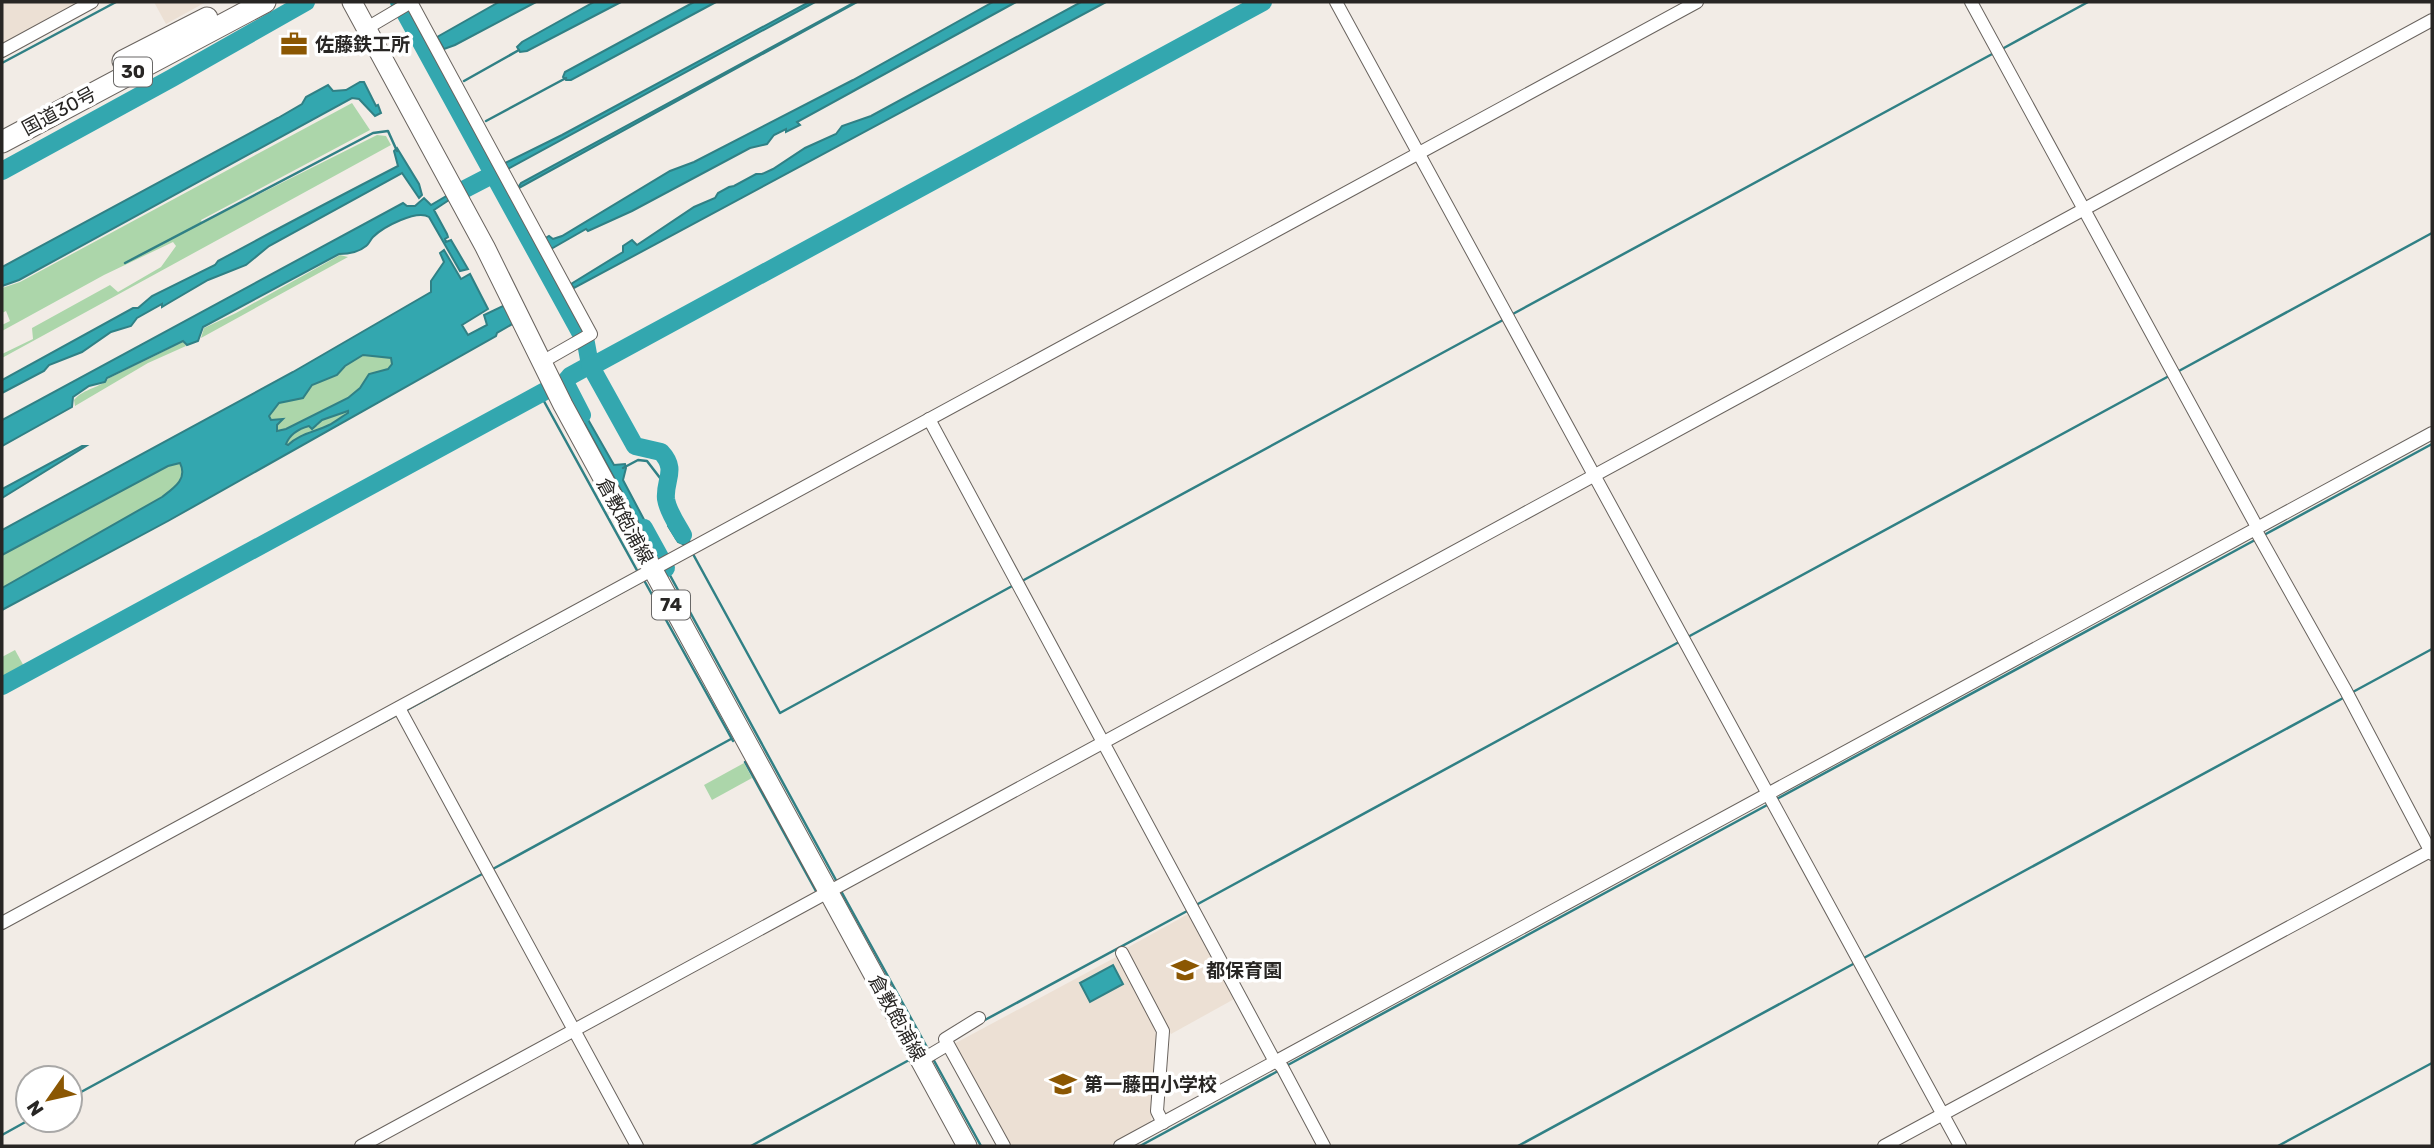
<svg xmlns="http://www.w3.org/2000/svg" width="2434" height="1148" viewBox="0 0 2434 1148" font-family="Rubik,'Noto Sans JP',sans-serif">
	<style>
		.built { fill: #ece0d4 }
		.green { fill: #acd6aa }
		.water { fill: #33a7af; stroke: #308085; stroke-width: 2; fill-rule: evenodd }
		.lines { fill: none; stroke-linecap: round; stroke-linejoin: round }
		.stream { stroke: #308085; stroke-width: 2.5 }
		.river { stroke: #33a7af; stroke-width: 18 }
		.minor-casing { stroke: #69635e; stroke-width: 14 }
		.primary-casing { stroke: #69635e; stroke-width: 21 }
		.trunk-casing { stroke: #69635e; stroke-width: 23 }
		.minor { stroke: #fff; stroke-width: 12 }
		.primary { stroke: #fff; stroke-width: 19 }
		.trunk { stroke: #fff; stroke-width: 21 }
		.labels { text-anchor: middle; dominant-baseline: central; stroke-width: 7; stroke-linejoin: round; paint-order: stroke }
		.shield { fill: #fff; stroke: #686766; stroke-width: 2 }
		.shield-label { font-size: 18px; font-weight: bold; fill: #282624 }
		.poi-label { font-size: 19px; font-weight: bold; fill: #282624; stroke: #fff; text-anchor: start }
		.street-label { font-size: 19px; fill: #282624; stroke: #fff }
	</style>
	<rect width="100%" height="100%" fill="#f2ece6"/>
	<g class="built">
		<polygon points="2,2 75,2 76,4 2,44"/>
		<polygon points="154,2 206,2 166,24"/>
		<polygon points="1190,913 1236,998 1171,1034 1125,949"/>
		<polygon points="1116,957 1153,1024 1157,1039 1151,1123 1108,1146 1007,1146 952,1045"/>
	</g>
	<g class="green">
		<polygon points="352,103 370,130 201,220 202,223 377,135 386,136 391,145 2,358 2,354 33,339 32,328 110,285 118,292 161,267 176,246 173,242 104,275 2,331 2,325 10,321 6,311 2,313 2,288 20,282"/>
		<polygon points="340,255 348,257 201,338 204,328 236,313"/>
		<path d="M183 342 186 346 148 363 75 406 74 400C84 388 101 388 109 378Z"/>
		<polygon points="363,355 391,357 392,364 388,369 369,374 361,388 348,398 286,429 277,432 277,425 282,420 271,420 269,416 279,403 303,397 312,385 337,375 345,366"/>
		<path d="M348 411 349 413C342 417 336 422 329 425 312 433 303 433 288 445L286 444C293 432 302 425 317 426L322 420Z"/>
		<path d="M180 463C188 479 174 488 162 497L2 588V555L124 488 168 466Z"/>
		<polygon points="15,650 26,670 2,683 2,657"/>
		<polygon points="744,763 752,778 712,800 704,785"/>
	</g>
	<g class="water">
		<polygon points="499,2 536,2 455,45 444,49 437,37"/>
		<polygon points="594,2 621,2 527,51 520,52 517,47 522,42"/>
		<polygon points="694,2 716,2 571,80 566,80 563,77 565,72"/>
		<polygon points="809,2 815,2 506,170 503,164 562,135"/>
		<polygon points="855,2 857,2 517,189 521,183"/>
		<polygon points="993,2 1016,2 797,122 800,125 786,132 786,129 774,135 767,144 750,148 632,211 588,231 586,229 551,249 544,239 549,236 553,239 562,236 670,171 694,162 853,80"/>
		<polygon points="1081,2 1106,2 574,288 571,284 623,252 623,246 632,240 637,245 694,207 715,198 718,193 729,187 734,186 756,174 762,174 773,169 805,148 836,134 842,126 871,116"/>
		<polygon points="360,82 364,82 376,106 378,105 381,113 375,116 359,99 352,98 19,280 2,286 2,267 278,118 302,104 306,97 328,85 333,91 346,90"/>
		<path d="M397 148 419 184 422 195 419 198 402 173 269 246 246 265 208 280 167 304 162 307V304L137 318 131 326 111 332 82 352 49 365 44 371 2 393V380L133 308H138L152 296 215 265 218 261C277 229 338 197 398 166L394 151Z"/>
		<path d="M450 194 452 198 434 210 447 234 448 237 445 239 446 242 451 240 468 269 460 271 429 217C417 209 383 227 373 237 371 239 368 245 366 246 359 252 349 254 339 254L203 327 198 341 187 345 183 341 107 378 105 382 89 386 73 397 72 407 2 446V420L403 203 407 206H415L424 198 431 205Z"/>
		<path d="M444 250 461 279 470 274 488 309 462 325 468 335 487 325 484 315 505 305 514 323 497 333 496 336 168 521 2 610V588L162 497C174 488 188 479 180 463L168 466 2 555V530L293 372 431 292V281L444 262 440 253ZM363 355 391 358 392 364 388 369 369 374 360 388 348 398 286 429 277 431V425L283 419 271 420 269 416 279 403 303 398 312 385 337 375 345 366ZM348 411V413C341 417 335 422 329 425 315 432 299 434 288 445L286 444C290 434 298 429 309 426L312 429 322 420Z"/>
		<polygon points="574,395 614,465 625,464 626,468 623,480 657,544 653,549 570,397"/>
		<polygon points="82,446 86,446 2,498 2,489"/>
		<polygon points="674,513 691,544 687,546 678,542 668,526 670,522 668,518"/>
		<polygon points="1113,965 1123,984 1090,1002 1080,983"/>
	</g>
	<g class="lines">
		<g class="stream">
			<polyline points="290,4 293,9"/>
			<polyline points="2002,49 2088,2"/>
			<polyline points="426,50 429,49"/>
			<polyline points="2,63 116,2"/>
			<polyline points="464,81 519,50"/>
			<polyline points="486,121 566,78"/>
			<polyline points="469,130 472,128"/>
			<polyline points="493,173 495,172"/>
			<polyline points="504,194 507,193"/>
			<polyline points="125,263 373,133 388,131 397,151"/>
			<polyline points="1511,315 1994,53"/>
			<polyline points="2177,372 2432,233"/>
			<polyline points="540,394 639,574"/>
			<polyline points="623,468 638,460 647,461 667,487"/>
			<polyline points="2264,535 2432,444"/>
			<polyline points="693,554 780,713 1014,585"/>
			<polyline points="666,568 837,882"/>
			<polyline points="1022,581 1503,320"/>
			<polyline points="645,582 733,741"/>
			<polyline points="1686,638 2169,376"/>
			<polyline points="2351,693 2432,649"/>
			<polyline points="405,711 648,578"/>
			<polyline points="371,729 399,714"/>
			<polyline points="745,762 817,893"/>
			<polyline points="1775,800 2255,540"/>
			<polyline points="491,870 731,739"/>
			<polyline points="841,891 929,1051"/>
			<polyline points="1196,905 1679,642"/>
			<polyline points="1862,959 2345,697"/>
			<polyline points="983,1021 1189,910"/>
			<polyline points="932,1057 981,1146"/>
			<polyline points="1286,1066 1769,804"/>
			<polyline points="70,1098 484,873"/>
			<polyline points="2,1135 29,1120"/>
			<polyline points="751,1146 911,1059"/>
			<polyline points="1140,1146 1278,1071"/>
			<polyline points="1518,1146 1855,963"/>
			<polyline points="2278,1146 2432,1063"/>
		</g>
		<g class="river">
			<polyline points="399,2 586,343 590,365 570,376 565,382 582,415"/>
			<polyline points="2,171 172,78 306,2"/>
			<polyline points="465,189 494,174"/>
			<polyline points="644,528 666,568"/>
			<path d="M683 535C677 524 668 512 666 499 664 480 678 470 661 452L635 446 590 365 596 364 1263 2"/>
			<polyline points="2,686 547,390"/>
		</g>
		<defs>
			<g id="minor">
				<polyline points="411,2 591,334 542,362"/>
				<polyline points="1336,2 1960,1146"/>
				<polyline points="1971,2 2257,527"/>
				<polyline points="367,28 411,2"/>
				<polyline points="2,51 92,2"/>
				<polyline points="929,419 1273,1058 1282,1067 1324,1146"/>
				<polyline points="2255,529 2346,691 2432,854"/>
				<polyline points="399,708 637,1146"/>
				<polyline points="2,923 1697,2"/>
				<polyline points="1122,953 1163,1031 1157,1111 1163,1123"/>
				<polyline points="979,1018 945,1039 1004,1146"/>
				<polyline points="920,1061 947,1045"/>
				<polyline points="361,1146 2432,20"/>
				<polyline points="1120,1146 2432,433"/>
				<polyline points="1884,1146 2432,850"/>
			</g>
			<polyline id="primary" points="352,2 485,247 563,405 967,1146"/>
			<g id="trunk">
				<polyline points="123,61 207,18"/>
				<polyline points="2,142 265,2"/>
			</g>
		</defs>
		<use href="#minor" class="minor-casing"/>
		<use href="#primary" class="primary-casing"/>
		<use href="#trunk" class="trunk-casing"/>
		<use href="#minor" class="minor"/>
		<use href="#primary" class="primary"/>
		<use href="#trunk" class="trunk"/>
	</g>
	<defs>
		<symbol id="office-bare" viewBox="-9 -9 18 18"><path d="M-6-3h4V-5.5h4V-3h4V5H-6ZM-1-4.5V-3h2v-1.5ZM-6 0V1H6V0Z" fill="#8b5703" stroke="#fff" stroke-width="2.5" paint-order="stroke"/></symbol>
		<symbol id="school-bare" viewBox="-9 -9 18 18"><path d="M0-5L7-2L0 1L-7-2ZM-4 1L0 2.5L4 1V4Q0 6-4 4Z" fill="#8b5703" stroke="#fff" stroke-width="2.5" paint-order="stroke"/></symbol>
	</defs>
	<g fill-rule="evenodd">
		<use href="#office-bare" x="275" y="25" width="38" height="38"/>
		<use href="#school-bare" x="1166" y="951" width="38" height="38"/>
		<use href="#school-bare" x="1044" y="1065" width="38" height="38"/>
	</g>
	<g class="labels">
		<g class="shield">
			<rect x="114" y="57.5" width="38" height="29" rx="5"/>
			<rect x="652" y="590.5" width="38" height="29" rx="5"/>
		</g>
		<g class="shield-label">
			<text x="133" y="72">30</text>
			<text x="671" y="605">74</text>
		</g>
		<g class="poi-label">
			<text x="315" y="44">佐藤鉄工所</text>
			<text x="1206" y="970">都保育園</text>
			<text x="1084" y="1084">第一藤田小学校</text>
		</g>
		<g class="street-label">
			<text transform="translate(59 111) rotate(-28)">国道30号</text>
			<text transform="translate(625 521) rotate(61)">倉敷飽浦線</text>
			<text transform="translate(897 1018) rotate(61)">倉敷飽浦線</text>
		</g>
	</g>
	<rect width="2434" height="1148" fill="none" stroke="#282624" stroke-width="7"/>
	<g transform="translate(49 1099) rotate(236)"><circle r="33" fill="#ffffff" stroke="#a9a8a7" stroke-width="2"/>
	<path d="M0-5L12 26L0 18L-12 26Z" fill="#8b5703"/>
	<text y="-10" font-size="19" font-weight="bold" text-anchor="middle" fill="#282624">N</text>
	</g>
</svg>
